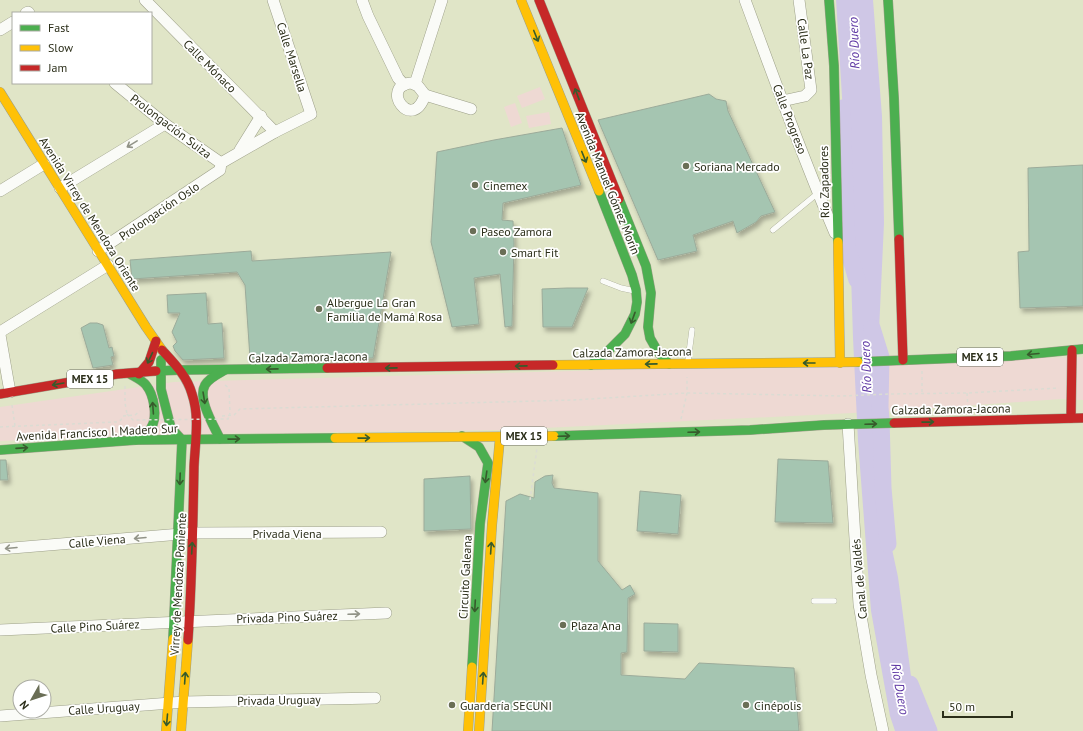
<svg xmlns="http://www.w3.org/2000/svg" width="1083" height="731" viewBox="0 0 1083 731" font-family="'PT Sans',sans-serif">
	<style>
		.green { fill: #eed9d3 }
		.water { fill: #cfc7e6 }
		.lines { fill: none; stroke-linecap: round; stroke-linejoin: round }
		.river { stroke: #cfc7e6; stroke-width: 17 }
		.building { fill: #a5c5b1; stroke: #9cab9a; filter: url(#shadow) }
		.lane-casing { stroke: #9da089; stroke-width: 6 }
		.street-casing { stroke: #9da089; stroke-width: 12 }
		.fast-casing { stroke: #9da089; stroke-width: 10 }
		.slow-casing { stroke: #9da089; stroke-width: 10 }
		.jam-casing { stroke: #9da089; stroke-width: 10 }
		.path { stroke: #dbdcd3; stroke-width: 1.5; stroke-dasharray: 3 3; stroke-linecap: butt }
		.lane { stroke: #fafbf7; stroke-width: 5.5 }
		.street { stroke: #fafbf7; stroke-width: 11 }
		.fast { stroke: #4caf50; stroke-width: 9 }
		.slow { stroke: #ffc107; stroke-width: 9 }
		.jam { stroke: #c62828; stroke-width: 9 }
		.path-bridge { stroke: #dbdcd3; stroke-width: 1.5; stroke-dasharray: 3 3; stroke-linecap: butt }
		.oneway { stroke: #375b2c }
		.oneway2 { stroke: #929488 }
		.poi-dot { fill: #6a6e56; stroke: #fff; stroke-width: 1.5 }
		.labels { text-anchor: middle; dominant-baseline: central; stroke-width: 3.5; stroke-linejoin: round; paint-order: stroke }
		.shield { fill: #fff; stroke: #6b6d5e; stroke-width: 1 }
		.shield-label { font-size: 11px; font-weight: bold; fill: #2b2e19 }
		.street-label { font-size: 12px; fill: #2b2e19; stroke: #fff }
		.poi-label { font-size: 12px; fill: #2b2e19; stroke: #fff; text-anchor: start }
		.water-label { font-size: 13px; font-style: italic; fill: #5e37a3; stroke: #fff }
	</style>
	<defs>
		<filter id="shadow"><feDropShadow dx="2.5" dy="4" stdDeviation="2" flood-color="#0004"/></filter>
	</defs>
	<rect width="100%" height="100%" fill="#e0e5c7"/>
	<g class="green">
		<polygon points="540,87 545,99 522,108 517,96"/>
		<polygon points="515,103 522,123 511,127 504,107"/>
		<polygon points="549,112 551,124 529,128 526,116"/>
		<polygon points="1083,357 1083,400 1061,399 893,411 504,430 180,434 0,441 0,407 174,382"/>
	</g>
	<polygon class="water" points="836,0 873,0 882,116 884,223 879,331 879,437 884,512 898,577 911,676 927,731 895,731 890,716 871,611 858,441 853,338 849,210"/>
	<g class="lines">
		<g class="river">
			<polyline points="842,108 847,246 857,280"/>
			<polyline points="872,328 881,357 880,407 881,419 883,488 888,544"/>
			<polyline points="910,684 929,731"/>
		</g>
	</g>
	<g class="building">
		<polygon points="709,94 716,99 726,101 728,111 775,212 761,216 756,222 737,233 733,221 693,235 697,251 658,260 598,120"/>
		<polygon points="562,128 581,185 503,203 502,220 513,221 514,243 512,326 505,327 500,274 474,278 479,324 452,327 431,242 437,152 494,140"/>
		<polygon points="1083,165 1083,306 1020,308 1018,252 1029,251 1028,168"/>
		<polygon points="251,251 252,261 391,252 373,358 250,358 245,285 237,272 132,279 130,260"/>
		<polygon points="567,288 588,288 572,327 543,327 542,289"/>
		<polygon points="206,293 208,324 222,323 224,358 183,360 175,351 173,346 177,342 172,332 180,313 168,313 167,295"/>
		<polygon points="90,323 97,323 103,325 109,348 112,347 114,356 111,357 113,365 93,368 81,328"/>
		<polygon points="778,459 828,461 833,523 775,522"/>
		<polygon points="0,460 6,460 8,480 0,480"/>
		<polygon points="553,475 552,483 554,488 598,493 598,561 622,590 630,585 635,594 628,598 627,652 621,653 621,675 685,679 699,663 794,668 799,731 492,731 506,501 520,494 534,498 535,482 545,476"/>
		<polygon points="470,476 471,529 424,531 424,479"/>
		<polygon points="640,491 681,495 678,534 637,531"/>
		<polygon points="644,623 678,624 678,652 644,651"/>
	</g>
	<g class="lines">
		<defs>
			<g id="lane">
				<polyline points="773,230 818,193"/>
				<polyline points="603,281 621,288 635,291"/>
				<polyline points="688,361 692,330"/>
				<polyline points="814,601 834,601"/>
			</g>
			<g id="street">
				<polyline points="145,0 275,132"/>
				<polyline points="362,0 368,16 398,78 404,85"/>
				<path d="M745 0C774 78 802 157 835 233"/>
				<polyline points="26,13 28,12 29,13"/>
				<polyline points="0,30 13,22"/>
				<path d="M411 83 418 86 425 95C412 134 379 86 411 83Z"/>
				<polyline points="415,84 442,0"/>
				<polyline points="425,95 471,109"/>
				<polyline points="782,101 805,96 811,90 799,0"/>
				<polyline points="240,150 261,116"/>
				<polyline points="221,163 275,132 311,114 273,0"/>
				<polyline points="60,188 165,124"/>
				<polyline points="0,191 44,164"/>
				<polyline points="98,251 220,170 221,163 165,124 115,83"/>
				<polyline points="0,332 108,265"/>
				<polyline points="0,335 10,392"/>
				<polyline points="848,424 859,604 871,675 883,731"/>
				<polyline points="0,549 193,533 381,532"/>
				<polyline points="0,630 386,613"/>
				<polyline points="0,716 184,702 375,698"/>
			</g>
			<g id="fast">
				<polyline points="829,0 834,66 838,242"/>
				<polyline points="888,0 894,98 899,239"/>
				<polyline points="619,199 646,266 651,293 648,327 650,338 658,352 669,364"/>
				<polyline points="161,360 161,389 171,428 182,440 173,639"/>
				<polyline points="858,362 1011,356 1083,349"/>
				<polyline points="591,365 609,350 625,334 635,314 637,302 636,290 632,275 599,191"/>
				<polyline points="156,371 180,370 327,368"/>
				<path d="M130 374C135 377 142 380 146 385 154 395 158 417 151 428 147 433 141 436 136 440"/>
				<polyline points="462,436 479,447 488,463 480,524 472,667"/>
				<polyline points="554,436 750,430 824,425 894,423"/>
				<path d="M220 439C214 426 197 399 205 385 209 378 218 374 225 370"/>
				<polyline points="0,450 136,440 335,438"/>
			</g>
			<g id="slow">
				<polyline points="521,0 599,191"/>
				<polyline points="0,92 146,327 162,350"/>
				<polyline points="838,242 840,363"/>
				<polyline points="553,365 858,362"/>
				<polyline points="335,438 554,436"/>
				<polyline points="166,731 173,639"/>
				<polyline points="181,731 188,640"/>
				<polyline points="468,731 472,667"/>
				<polyline points="479,731 492,525 500,437"/>
			</g>
			<g id="jam">
				<polyline points="539,0 619,199"/>
				<polyline points="899,239 903,360"/>
				<path d="M162 350C174 363 187 376 192 394 200 417 195 443 194 467 193 524 192 582 188 640"/>
				<polyline points="327,368 553,365"/>
				<polyline points="139,374 149,362 156,341"/>
				<polyline points="0,394 117,374 156,371"/>
				<polyline points="1071,418 1072,350"/>
				<polyline points="894,423 1083,418"/>
			</g>
		</defs>
		<use href="#lane" class="lane-casing"/>
		<use href="#street" class="street-casing"/>
		<use href="#fast" class="fast-casing"/>
		<use href="#slow" class="slow-casing"/>
		<use href="#jam" class="jam-casing"/>
		<g class="path">
			<polyline points="922,371 922,393"/>
			<polyline points="225,385 229,388 230,413"/>
			<polyline points="125,386 125,403 127,414"/>
			<polyline points="967,393 968,409"/>
			<polyline points="12,405 15,426"/>
			<polyline points="222,416 234,415 240,409 574,400 687,393 843,396 888,394 967,393 1059,388"/>
			<polyline points="681,419 687,393 687,377"/>
			<polyline points="0,427 116,422 121,420 123,416 135,415 140,411"/>
			<polyline points="530,500 537,448"/>
		</g>
		<use href="#lane" class="lane"/>
		<use href="#street" class="street"/>
		<use href="#fast" class="fast"/>
		<use href="#slow" class="slow"/>
		<use href="#jam" class="jam"/>
		<polyline class="path-bridge" points="127,414 133,420 228,419 230,413"/>
	</g>
	<defs><path id="oneway-shaft" d="M-6 0H5M1.5-3L5.5 0L1.5 3" fill="none" stroke-width="1.6" stroke-linecap="round" stroke-linejoin="round"/></defs>
	<g class="oneway">
		<use href="#oneway-shaft" transform="translate(536 36) rotate(68)"/>
		<use href="#oneway-shaft" transform="translate(577 94) rotate(-111)"/>
		<use href="#oneway-shaft" transform="translate(584 157) rotate(68)"/>
		<use href="#oneway-shaft" transform="translate(633 318) rotate(110)"/>
		<use href="#oneway-shaft" transform="translate(1033 354) rotate(175)"/>
		<use href="#oneway-shaft" transform="translate(150 358) rotate(115)"/>
		<use href="#oneway-shaft" transform="translate(809 363) rotate(180)"/>
		<use href="#oneway-shaft" transform="translate(651 364) rotate(179)"/>
		<use href="#oneway-shaft" transform="translate(521 366) rotate(179)"/>
		<use href="#oneway-shaft" transform="translate(391 368) rotate(179)"/>
		<use href="#oneway-shaft" transform="translate(272 369) rotate(179)"/>
		<use href="#oneway-shaft" transform="translate(58 384) rotate(170)"/>
		<use href="#oneway-shaft" transform="translate(204 398) rotate(81)"/>
		<use href="#oneway-shaft" transform="translate(153 408) rotate(-94)"/>
		<use href="#oneway-shaft" transform="translate(928 422) rotate(-1)"/>
		<use href="#oneway-shaft" transform="translate(871 424) rotate(-2)"/>
		<use href="#oneway-shaft" transform="translate(694 432) rotate(-2)"/>
		<use href="#oneway-shaft" transform="translate(564 436) rotate(-2)"/>
		<use href="#oneway-shaft" transform="translate(364 438) rotate(-1)"/>
		<use href="#oneway-shaft" transform="translate(234 439) rotate(-1)"/>
		<use href="#oneway-shaft" transform="translate(22 448) rotate(-4)"/>
		<use href="#oneway-shaft" transform="translate(486 477) rotate(98)"/>
		<use href="#oneway-shaft" transform="translate(180 479) rotate(92)"/>
		<use href="#oneway-shaft" transform="translate(192 548) rotate(-87)"/>
		<use href="#oneway-shaft" transform="translate(491 548) rotate(-86)"/>
		<use href="#oneway-shaft" transform="translate(475 606) rotate(93)"/>
		<use href="#oneway-shaft" transform="translate(185 678) rotate(-86)"/>
		<use href="#oneway-shaft" transform="translate(483 678) rotate(-86)"/>
		<use href="#oneway-shaft" transform="translate(167 720) rotate(95)"/>
	</g>
	<g class="oneway2">
		<use href="#oneway-shaft" transform="translate(132 144) rotate(149)"/>
		<use href="#oneway-shaft" transform="translate(140 538) rotate(175)"/>
		<use href="#oneway-shaft" transform="translate(11 548) rotate(175)"/>
		<use href="#oneway-shaft" transform="translate(354 614) rotate(-2)"/>
	</g>
	<g class="poi-dot">
		<circle cx="686" cy="166" r="4"/>
		<circle cx="475" cy="185" r="4"/>
		<circle cx="473" cy="231" r="4"/>
		<circle cx="503" cy="252" r="4"/>
		<circle cx="319" cy="309" r="4"/>
		<circle cx="563" cy="625" r="4"/>
		<circle cx="452" cy="705" r="4"/>
		<circle cx="746" cy="705" r="4"/>
	</g>
	<g class="labels">
		<g class="shield">
			<rect x="957" y="348" width="46" height="18" rx="3"/>
			<rect x="67" y="370" width="46" height="18" rx="3"/>
			<rect x="501" y="427" width="46" height="18" rx="3"/>
		</g>
		<g class="shield-label">
			<text x="980" y="357">MEX 15</text>
			<text x="90" y="379">MEX 15</text>
			<text x="524" y="436">MEX 15</text>
		</g>
		<g class="street-label">
			<text transform="translate(806 49) rotate(82)">Calle La Paz</text>
			<text transform="translate(292 57) rotate(72)">Calle Marsella</text>
			<text transform="translate(210 66) rotate(45)">Calle Mónaco</text>
			<text transform="translate(790 119) rotate(69)">Calle Progreso</text>
			<text transform="translate(171 126) rotate(37)">Prolongación Suiza</text>
			<text transform="translate(824 182) rotate(-91)">Río Zapadores</text>
			<text transform="translate(608 183) rotate(68)">Avenida Manuel Gómez Morín</text>
			<text transform="translate(159 211) rotate(-34)">Prolongación Oslo</text>
			<text transform="translate(90 214) rotate(58)">Avenida Virrey de Mendoza Oriente</text>
			<text transform="translate(632 352) rotate(-1)">Calzada Zamora-Jacona</text>
			<text transform="translate(308 357) rotate(-1)">Calzada Zamora-Jacona</text>
			<text transform="translate(951 409) rotate(-1)">Calzada Zamora-Jacona</text>
			<text transform="translate(97 432) rotate(-3)">Avenida Francisco I. Madero Sur</text>
			<text x="287" y="533">Privada Viena</text>
			<text transform="translate(97 541) rotate(-5)">Calle Viena</text>
			<text transform="translate(465 577) rotate(-87)">Circuito Galeana</text>
			<text transform="translate(859 579) rotate(-95)">Canal de Valdés</text>
			<text transform="translate(178 584) rotate(-87)">Virrey de Mendoza Poniente</text>
			<text transform="translate(287 617) rotate(-2)">Privada Pino Suárez</text>
			<text transform="translate(95 626) rotate(-3)">Calle Pino Suárez</text>
			<text transform="translate(279 700) rotate(-1)">Privada Uruguay</text>
			<text transform="translate(104 708) rotate(-4)">Calle Uruguay</text>
		</g>
		<g class="poi-label">
			<text x="694" y="166">Soriana Mercado</text>
			<text x="483" y="185">Cinemex</text>
			<text x="481" y="231">Paseo Zamora</text>
			<text x="511" y="252">Smart Fit</text>
			<text x="327" y="302">Albergue La Gran<tspan x="327" dy="14">Familia de Mamá Rosa</tspan></text>
			<text x="571" y="625">Plaza Ana</text>
			<text x="460" y="705">Guardería SECUNI</text>
			<text x="754" y="705">Cinépolis</text>
		</g>
		<g class="water-label">
			<text transform="translate(854 43) rotate(-92)">Río Duero</text>
			<text transform="translate(866 367) rotate(-92)">Río Duero</text>
			<text transform="translate(900 689) rotate(80)">Río Duero</text>
		</g>
	</g>
	<rect x="12" y="12" width="140" height="72" fill="#ffffff" stroke="#aaaba3"/>
	<rect x="20" y="25" width="20" height="6" fill="#4caf50" stroke="#aaaba3"/>
	<text x="48" y="32" font-size="12" fill="#2b2e19">Fast</text>
	<rect x="20" y="45" width="20" height="6" fill="#ffc107" stroke="#aaaba3"/>
	<text x="48" y="52" font-size="12" fill="#2b2e19">Slow</text>
	<rect x="20" y="65" width="20" height="6" fill="#c62828" stroke="#aaaba3"/>
	<text x="48" y="72" font-size="12" fill="#2b2e19">Jam</text>
	<g transform="translate(32 699) rotate(231)"><circle r="19" fill="#ffffff" stroke="#aaaba3"/>
	<path d="M0-3L7 15L0 10L-7 15Z" fill="#6a6e56"/>
	<text y="-6" font-size="11" font-weight="bold" text-anchor="middle" fill="#2b2e19">N</text>
	</g>
	<path d="M943 711v6h69v-6" fill="none" stroke="#2b2e19" stroke-width="2"/>
	<text x="949" y="711" font-size="12" fill="#2b2e19" stroke="#ffffff" stroke-width="3" paint-order="stroke">50 m</text>
</svg>
